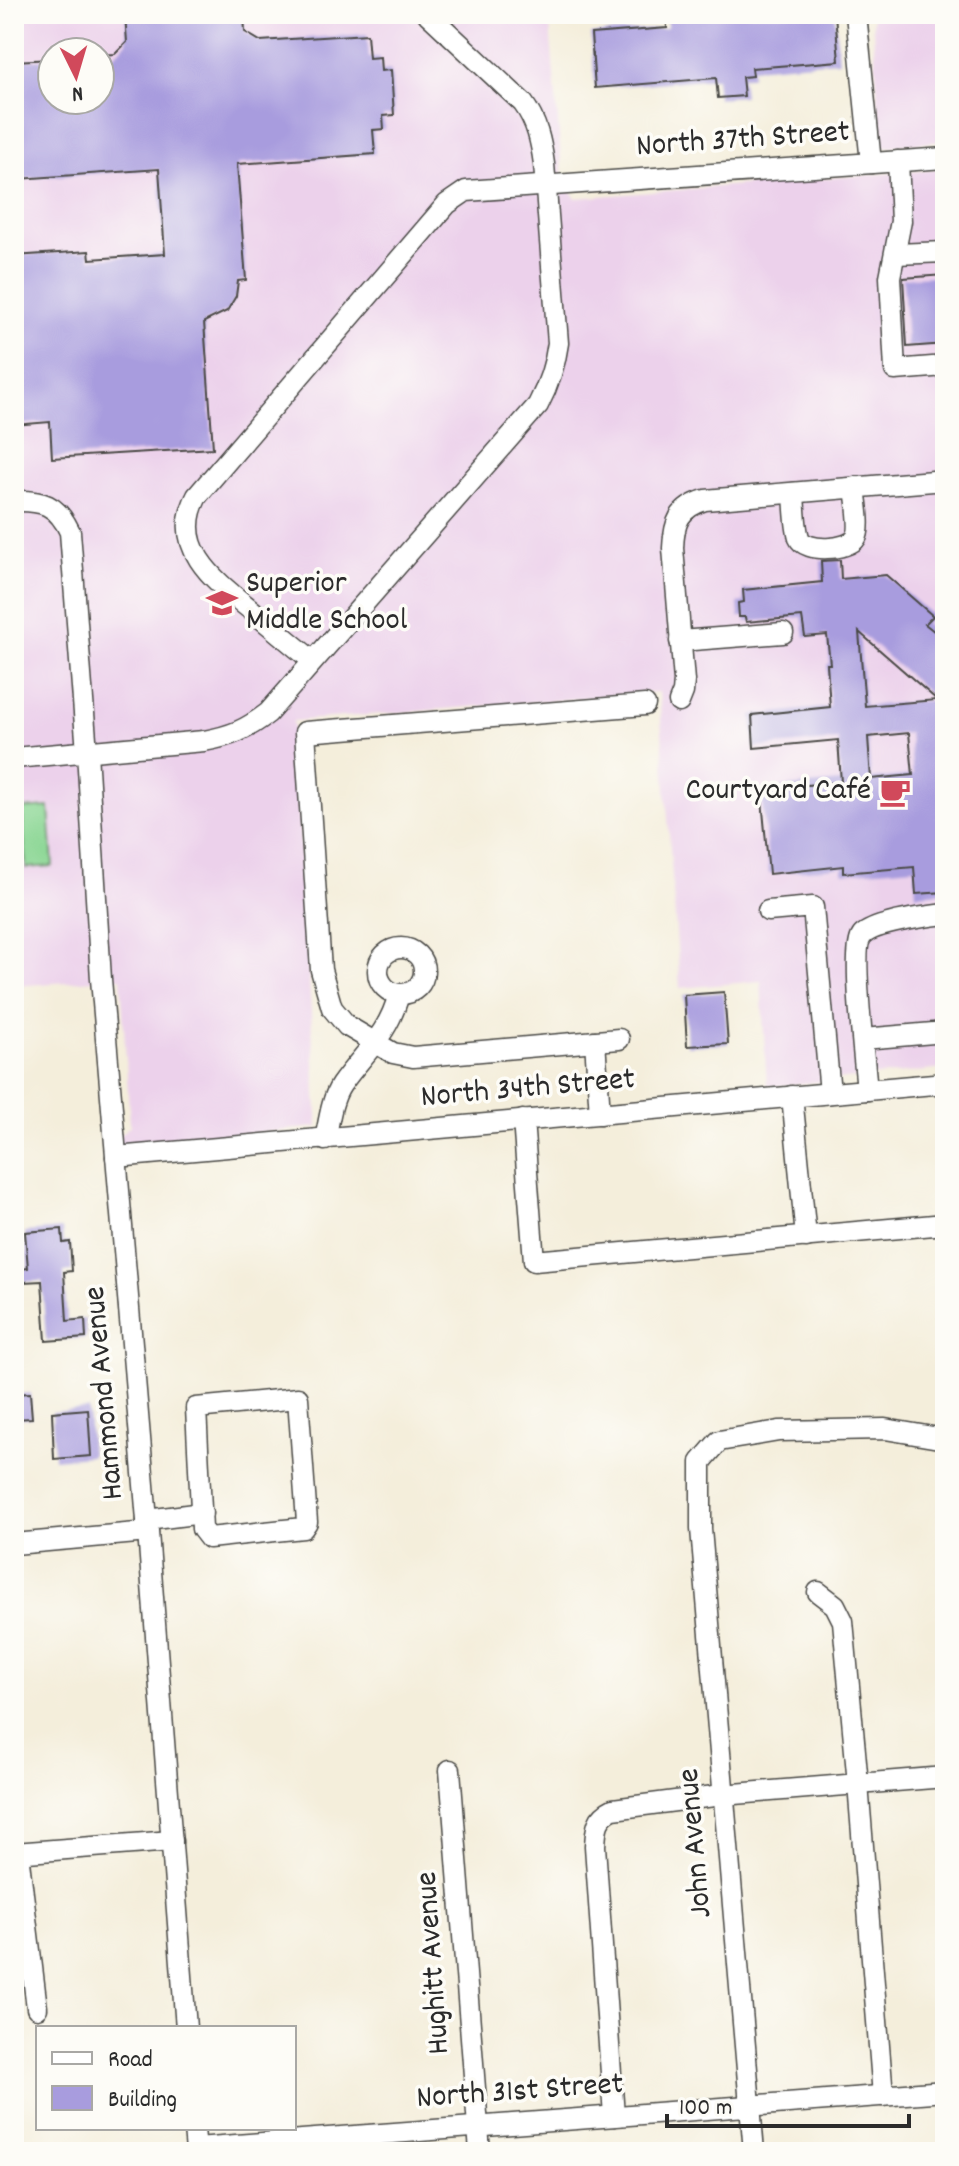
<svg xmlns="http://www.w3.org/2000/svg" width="959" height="2166" viewBox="0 0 959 2166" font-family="Dekko,sans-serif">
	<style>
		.built { fill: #ecd1eb; fill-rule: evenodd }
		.green { fill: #89d693; stroke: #5a805f; stroke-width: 2 }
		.building { fill: #a89cde; fill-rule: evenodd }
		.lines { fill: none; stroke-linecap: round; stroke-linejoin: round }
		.minor-casing { stroke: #494845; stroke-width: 23 }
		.minor { stroke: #fff; stroke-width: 20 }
		.labels { text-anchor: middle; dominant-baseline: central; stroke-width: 7; stroke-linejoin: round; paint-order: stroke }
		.street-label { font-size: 32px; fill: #2b2b2b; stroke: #fdfcf7 }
		.poi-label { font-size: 32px; fill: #2b2b2b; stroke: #fdfcf7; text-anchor: start }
	</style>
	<rect width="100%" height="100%" fill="#fdfcf7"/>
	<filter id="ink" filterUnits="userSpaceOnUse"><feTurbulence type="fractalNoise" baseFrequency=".0125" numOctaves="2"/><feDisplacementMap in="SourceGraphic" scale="16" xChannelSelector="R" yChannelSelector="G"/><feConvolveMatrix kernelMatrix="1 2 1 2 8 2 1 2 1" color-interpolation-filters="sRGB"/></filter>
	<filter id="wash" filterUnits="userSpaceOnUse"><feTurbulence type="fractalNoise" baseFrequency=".006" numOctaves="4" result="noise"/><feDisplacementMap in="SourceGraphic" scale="32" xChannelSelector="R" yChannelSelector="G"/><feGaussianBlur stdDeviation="1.8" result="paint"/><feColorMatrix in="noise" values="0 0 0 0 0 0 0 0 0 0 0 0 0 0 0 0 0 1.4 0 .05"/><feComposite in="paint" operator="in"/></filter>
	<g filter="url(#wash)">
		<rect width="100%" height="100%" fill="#f4eedb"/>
		<g class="built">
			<path d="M14 14H549L563 183 576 198 945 169V1069L767 1087 761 981 680 988 659 692 293 721 318 1127 186 1140 116 1157 115 1139 130 1126 121 978 14 986ZM52 52H100V100H52Z"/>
			<polygon points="872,14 945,14 945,141 881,147"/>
		</g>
		<polygon class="green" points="49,807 53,866 26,868 22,809"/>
		<g id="blocks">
			<g class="building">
				<polygon points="125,14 244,14 245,32 260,41 367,34 369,58 380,57 381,71 391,70 394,115 383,116 384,129 373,130 375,154 237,164 246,280 238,281 236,296 227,311 204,322 213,448 52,458 50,422 14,425 14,256 89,251 90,259 165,254 159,169 19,179 17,157 14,158 14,61 52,59 52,100 100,100 100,55 115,54 127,42"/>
				<polygon points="666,14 835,14 839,61 752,68 753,76 742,77 744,96 718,98 716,78 595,88 591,34 667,28"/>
				<polygon points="945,275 945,344 907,347 903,278"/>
				<path d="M840 560 841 579 886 575 933 616 925 624 945 640V892L916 894 914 867 843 873V866L769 874 761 789 841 782 838 740 754 748 752 715 830 707 827 664H830L827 635 805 637 802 617 746 622 745 617H739L738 603 744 602 743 590 822 582 821 561ZM859 632 937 700 865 706ZM909 733 913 775 871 779 868 737Z"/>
				<polygon points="724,992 728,1044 687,1046 684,995"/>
				<polygon points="62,1229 63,1243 70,1242 72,1271 64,1272 67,1321 85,1319 86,1338 46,1341 42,1281 23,1282 22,1269 28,1268 25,1232"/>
				<polygon points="30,1393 32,1418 14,1419 14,1394"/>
				<polygon points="88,1409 91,1456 54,1459 52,1412"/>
			</g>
		</g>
	</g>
	<g filter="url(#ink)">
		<use href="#blocks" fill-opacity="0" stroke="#494845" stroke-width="2"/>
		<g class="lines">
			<defs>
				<g id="minor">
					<polyline points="856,14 871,163"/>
					<polyline points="898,161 901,221 890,277 895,370 945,366"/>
					<polyline points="896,254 945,252"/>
					<path d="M794 493C795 507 795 525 799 538 805 553 849 550 856 538 862 529 856 499 855 487"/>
					<path d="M14 501C42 500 57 504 70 532L87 752 101 979 148 1532 186 2028"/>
					<polyline points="680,641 783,633"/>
					<path d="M313 661C293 645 274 629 255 613 218 583 169 549 197 496L447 204 466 191 945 158"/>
					<path d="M679 702 683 692 684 681 673 548C674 522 679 508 705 500L945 480"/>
					<path d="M14 758 204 741C231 736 246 730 268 713L538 405C549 384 555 366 558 343L544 164C541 142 537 122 523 103L428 14"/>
					<polyline points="768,911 813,907 830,1093"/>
					<circle cx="401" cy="971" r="23"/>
					<polyline points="619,1039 413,1057 393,1053 347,1026 332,1008 321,970 305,732 645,705"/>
					<polyline points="863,1039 945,1032"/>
					<polyline points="595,1041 600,1114"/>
					<path d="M867 1090C865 1066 851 949 862 936 872 923 928 916 945 914"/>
					<polyline points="792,1096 806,1237"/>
					<polyline points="523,1120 534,1261 945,1224"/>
					<path d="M325 1140C329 1122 331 1100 341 1085 364 1052 388 1036 399 994"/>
					<polyline points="116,1157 945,1083"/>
					<polygon points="298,1398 307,1522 303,1528 209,1538 202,1529 196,1408"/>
					<polyline points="147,1520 202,1513"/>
					<polyline points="14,1544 148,1532"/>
					<polyline points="818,1592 835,1605 843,1621 858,1784 883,2096"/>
					<polyline points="450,1770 480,2152"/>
					<polyline points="14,1853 172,1841"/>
					<polyline points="18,1853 37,2008"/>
					<path d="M614 2116 595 1846C596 1829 596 1817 613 1809L722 1795 945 1777"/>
					<polyline points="194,2128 196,2152"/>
					<polyline points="196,2148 945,2091"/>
					<polyline points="754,2152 701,1529 701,1462 719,1441 779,1431 885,1429 945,1439"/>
				</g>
			</defs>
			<use href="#minor" class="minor-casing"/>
			<use href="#minor" class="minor"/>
		</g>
	</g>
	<defs>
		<symbol id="school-bare" viewBox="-9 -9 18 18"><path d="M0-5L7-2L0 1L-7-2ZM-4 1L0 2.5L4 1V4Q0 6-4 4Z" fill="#d1495b" stroke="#fdfcf7" stroke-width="2.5" paint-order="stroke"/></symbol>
		<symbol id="cafe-bare" viewBox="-9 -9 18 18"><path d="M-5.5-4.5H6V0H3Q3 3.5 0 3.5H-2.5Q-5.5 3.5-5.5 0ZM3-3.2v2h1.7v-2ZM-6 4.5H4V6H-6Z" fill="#d1495b" stroke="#fdfcf7" stroke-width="2.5" paint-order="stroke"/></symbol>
	</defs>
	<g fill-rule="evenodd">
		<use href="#school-bare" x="200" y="581" width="44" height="44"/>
		<use href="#cafe-bare" x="873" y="770" width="44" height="44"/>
	</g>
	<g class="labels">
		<g class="street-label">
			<text transform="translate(743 141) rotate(-4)">North 37th Street</text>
			<text transform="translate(528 1090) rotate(-5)">North 34th Street</text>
			<text transform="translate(106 1393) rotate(-95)">Hammond Avenue</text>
			<text transform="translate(697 1843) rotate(-95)">John Avenue</text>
			<text transform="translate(435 1963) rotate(-94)">Hughitt Avenue</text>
			<text transform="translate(520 2093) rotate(-4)">North 31st Street</text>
		</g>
		<g class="poi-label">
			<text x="246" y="585">Superior<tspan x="246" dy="37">Middle School</tspan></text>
			<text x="871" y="792" text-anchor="end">Courtyard Café</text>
		</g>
	</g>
	<rect width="959" height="2166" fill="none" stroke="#fdfcf7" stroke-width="48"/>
	<rect x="36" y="2026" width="260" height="104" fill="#fdfcf7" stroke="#a9a8a5" stroke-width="2"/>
	<rect x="52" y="2052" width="40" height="12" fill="#ffffff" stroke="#a9a8a5" stroke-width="2"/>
	<text x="108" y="2066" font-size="24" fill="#2b2b2b">Road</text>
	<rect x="52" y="2086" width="40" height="24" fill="#a89cde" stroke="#a9a8a5" stroke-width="2"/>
	<text x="108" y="2106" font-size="24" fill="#2b2b2b">Building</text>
	<g transform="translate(76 76) rotate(175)"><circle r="38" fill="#fdfcf7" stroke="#a9a8a5" stroke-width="2"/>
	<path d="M0-6L14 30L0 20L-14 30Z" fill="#d1495b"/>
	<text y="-12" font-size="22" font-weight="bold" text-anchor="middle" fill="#2b2b2b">N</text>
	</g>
	<path d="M667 2114v12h242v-12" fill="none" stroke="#2b2b2b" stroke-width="4"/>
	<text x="679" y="2114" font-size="24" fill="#2b2b2b" stroke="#fdfcf7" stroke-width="6" paint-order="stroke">100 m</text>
</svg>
